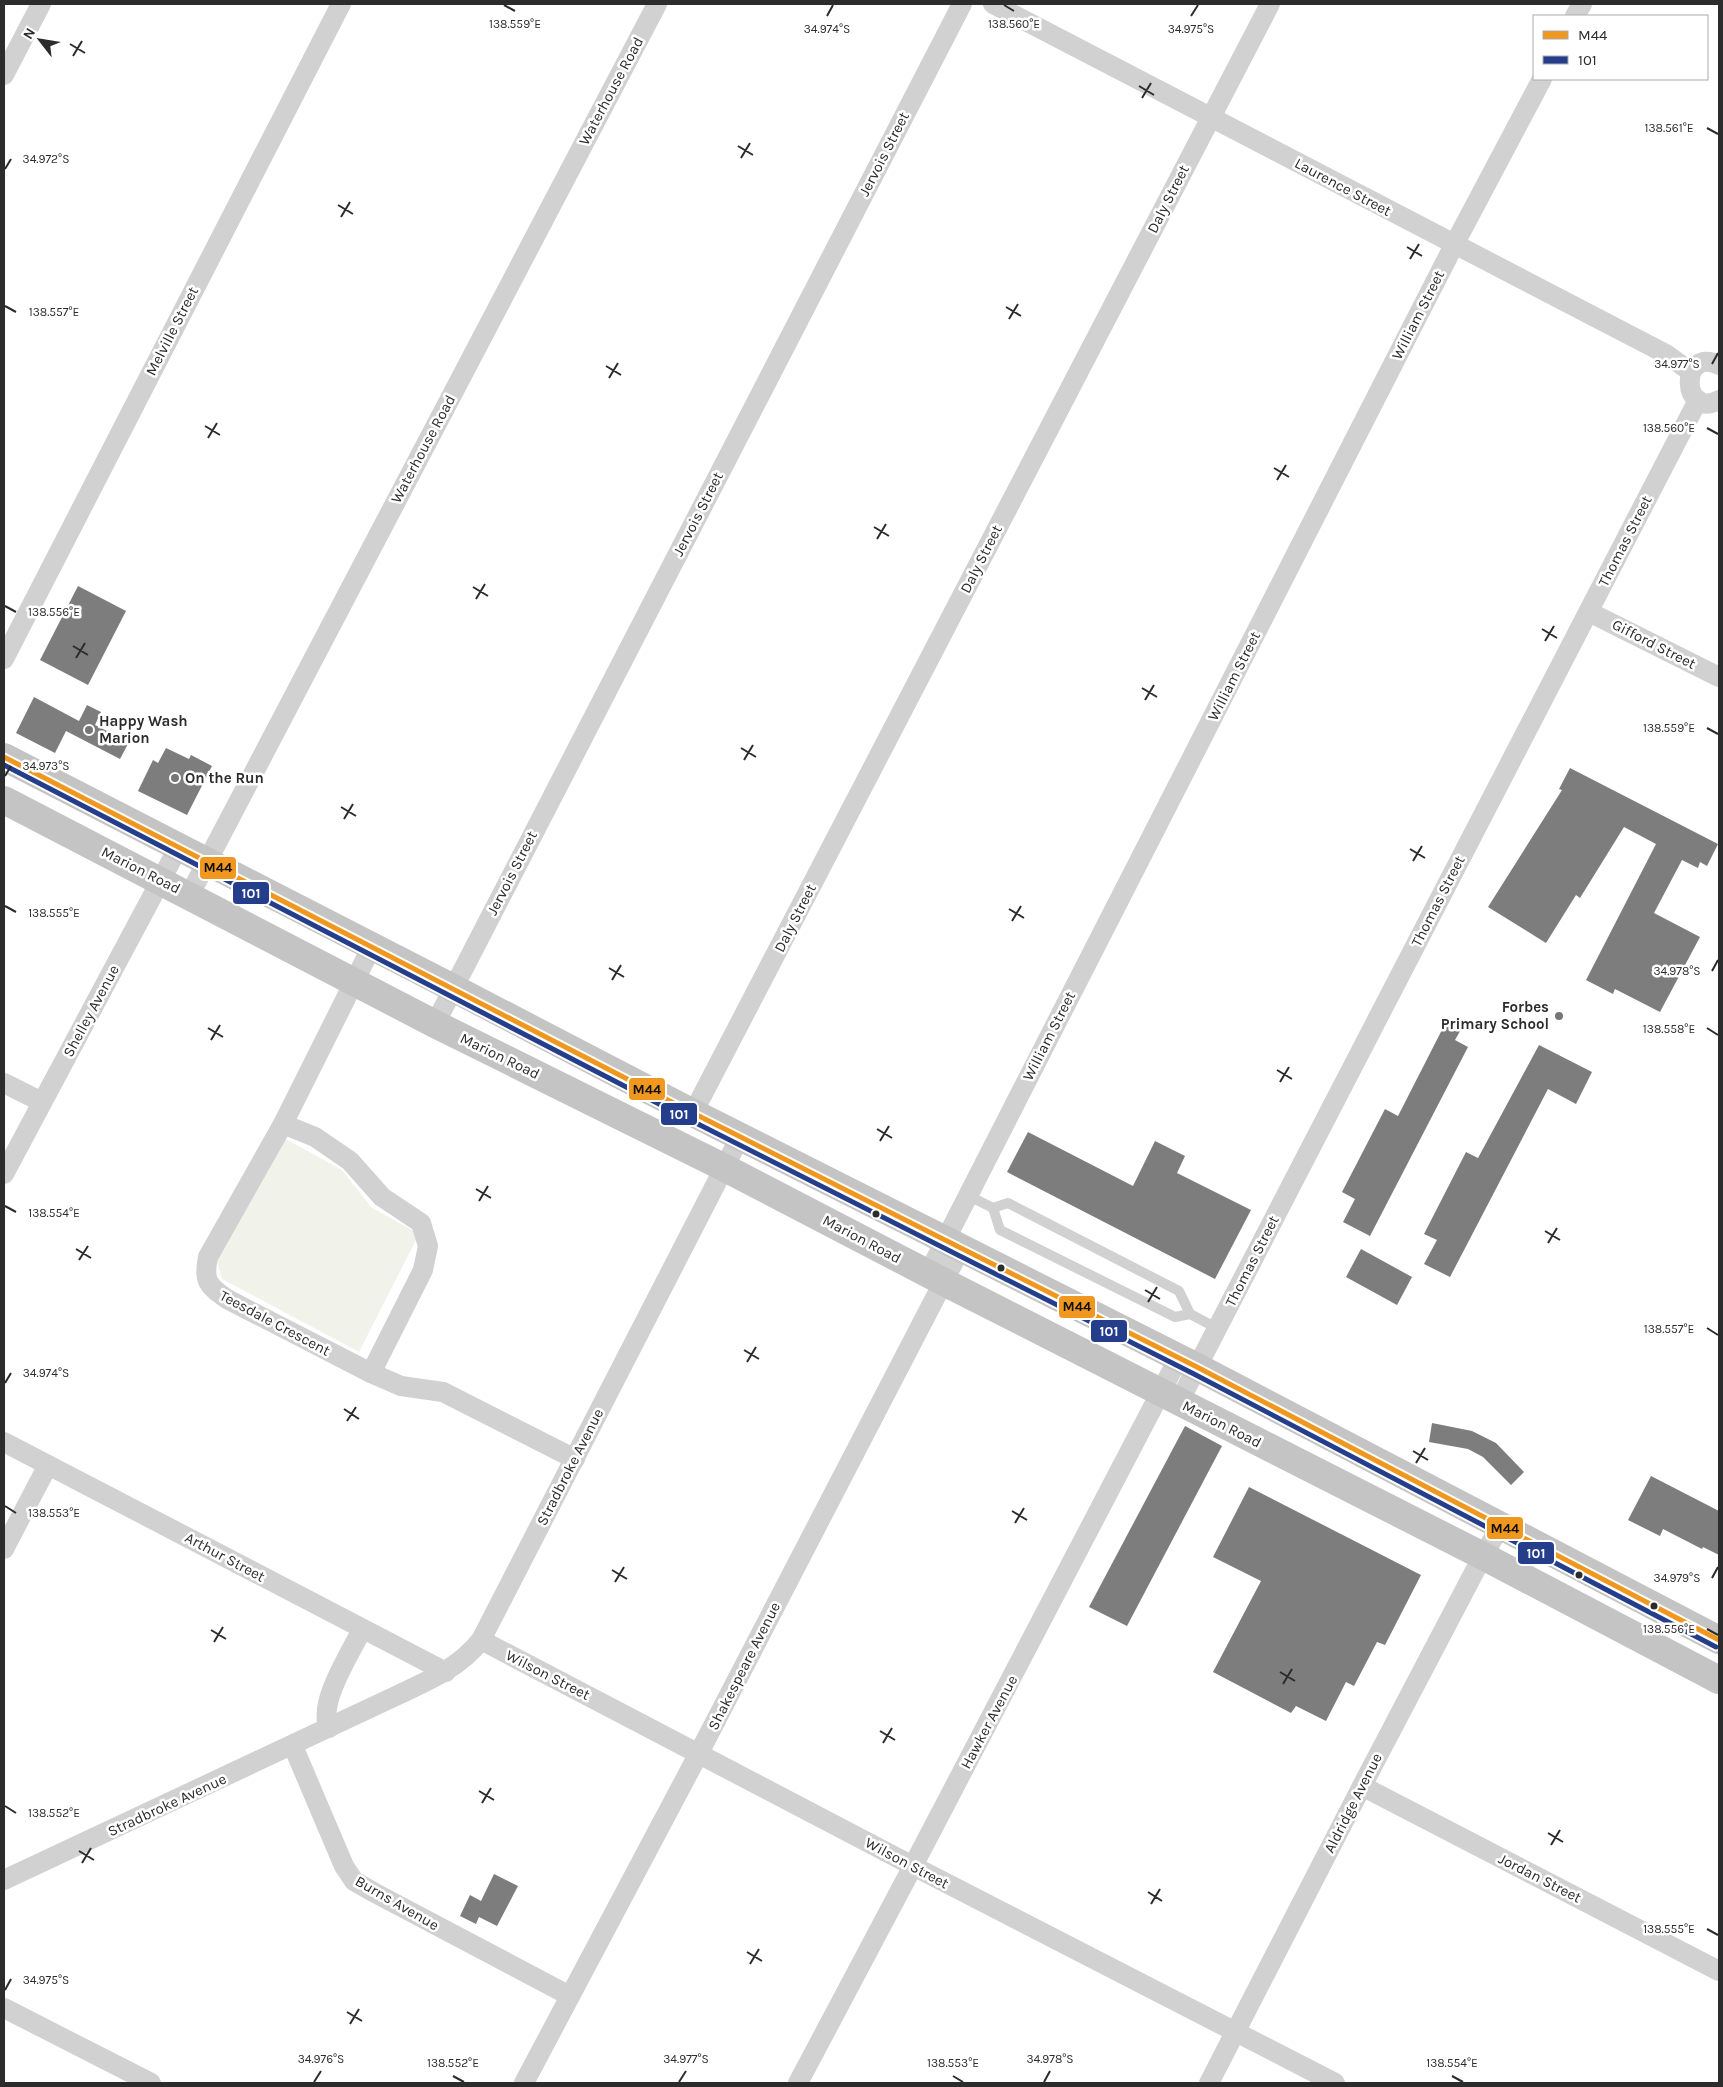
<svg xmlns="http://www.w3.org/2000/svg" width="1723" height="2087" viewBox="0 0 1723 2087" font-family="Karla,sans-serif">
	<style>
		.green { fill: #f1f3eb }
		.building { fill: #7d7d7d }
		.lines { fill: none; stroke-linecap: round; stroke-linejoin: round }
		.service { stroke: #d1d1d1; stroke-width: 10 }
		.minor { stroke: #d1d1d1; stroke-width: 20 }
		.primary { stroke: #c4c4c4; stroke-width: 28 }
		.bus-1-casing { stroke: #fff; stroke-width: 9 }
		.bus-2-casing { stroke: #fff; stroke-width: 9 }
		.bus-1 { stroke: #ef971f; stroke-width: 5 }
		.bus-2 { stroke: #243e8c; stroke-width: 5 }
		.ticks { fill: none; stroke: #2c2c2c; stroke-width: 2 }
		.poi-dot { fill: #767676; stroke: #fff; stroke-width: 2 }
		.bus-dot { fill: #2c2c2c; stroke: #fff; stroke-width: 2 }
		.labels { text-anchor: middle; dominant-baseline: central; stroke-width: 5; stroke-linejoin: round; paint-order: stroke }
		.street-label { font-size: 15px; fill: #2c2c2c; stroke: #fff }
		.poi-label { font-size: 15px; font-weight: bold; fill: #2c2c2c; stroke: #fff; text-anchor: start }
		.ticks-label { font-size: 12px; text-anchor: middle; fill: #2c2c2c; stroke: #fff; stroke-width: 5; stroke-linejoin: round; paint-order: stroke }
		.line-badge { stroke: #fff; stroke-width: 2 }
		.badge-label { font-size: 14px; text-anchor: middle; font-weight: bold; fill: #fff }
		.pale-badge-label { font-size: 14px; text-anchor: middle; font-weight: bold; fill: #111 }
	</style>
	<rect width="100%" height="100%" fill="#fff"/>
	<polygon class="green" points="282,1137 342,1170 371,1207 419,1234 359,1352 222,1279 217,1261"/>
	<g class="building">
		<polygon points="78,586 126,611 88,685 40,660"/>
		<polygon points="34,697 79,721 87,705 101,712 95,725 129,742 120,759 66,731 55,753 16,733"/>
		<polygon points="166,748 189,759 191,755 212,766 187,815 138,791 153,760 158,763"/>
		<polygon points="1570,768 1718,844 1707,866 1700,862 1698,868 1682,860 1654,913 1700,937 1660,1012 1615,989 1613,994 1586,980 1656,844 1624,827 1580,898 1576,895 1546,943 1488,907 1562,790 1559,789"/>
		<polygon points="1448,1018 1463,1026 1455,1040 1468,1047 1370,1236 1343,1222 1355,1199 1342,1192 1385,1109 1398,1116"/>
		<polygon points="1539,1045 1592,1072 1576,1104 1548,1089 1450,1277 1424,1264 1437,1240 1424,1234 1466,1152 1478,1158"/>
		<polygon points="1028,1132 1133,1186 1155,1141 1185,1156 1177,1173 1251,1210 1215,1279 1007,1172"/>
		<polygon points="1361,1249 1412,1277 1397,1305 1346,1277"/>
		<polygon points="1432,1423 1472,1431 1496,1443 1524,1472 1511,1485 1483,1457 1468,1449 1429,1442"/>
		<polygon points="1185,1426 1222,1446 1127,1626 1089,1607"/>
		<polygon points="1651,1476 1719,1511 1719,1555 1703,1547 1702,1549 1663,1529 1660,1536 1628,1520"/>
		<polygon points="1249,1487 1421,1575 1385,1645 1377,1642 1354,1686 1346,1682 1326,1721 1296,1706 1291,1713 1213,1672 1261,1581 1213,1557"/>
		<polygon points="494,1874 518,1886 497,1926 479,1917 476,1924 460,1916 470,1895 481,1901"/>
	</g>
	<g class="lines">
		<g class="service">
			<polyline points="967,1195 993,1208 1008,1203 1179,1291 1190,1314"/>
			<polyline points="993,1208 1000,1230 1175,1317 1190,1314 1217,1328"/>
		</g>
		<g class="minor">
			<polyline points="993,4 1666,354 1691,372"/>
			<polyline points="1575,16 1582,4"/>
			<polyline points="4,75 41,4"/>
			<path d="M1719 365C1679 346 1681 420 1719 400"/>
			<polyline points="1589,612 1719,677"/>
			<polyline points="4,659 341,4"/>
			<polyline points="189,896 657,4"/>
			<path d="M372 946 283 1124 208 1257C203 1281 208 1286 227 1299L371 1373 401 1386 443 1392 575 1459"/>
			<polyline points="435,1024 962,4"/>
			<polyline points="4,1083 42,1102"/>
			<polyline points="693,1113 1270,4"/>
			<polyline points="283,1124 315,1137 350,1161 382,1197 421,1223 428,1246 423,1270 371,1373"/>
			<polyline points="4,1174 178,848"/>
			<polyline points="928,1274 1454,245 1542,79"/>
			<polyline points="1179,1402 1698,400"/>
			<polyline points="4,1442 446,1672"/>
			<polyline points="4,1549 48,1465"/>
			<polyline points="481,1640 913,1866 1335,2083"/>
			<path d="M329 1728C317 1703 351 1653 362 1629"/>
			<polyline points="293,1746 344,1866 354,1881 375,1893 570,1996"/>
			<polyline points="1362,1786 1719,1971"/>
			<path d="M4 1880 400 1694C430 1680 460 1667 481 1640L740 1137"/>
			<polyline points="4,2008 151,2083"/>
			<polyline points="524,2083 699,1753 961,1248"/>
			<polyline points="798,2083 913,1866 1178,1359"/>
			<polyline points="1209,2083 1362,1786 1479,1563 1501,1525"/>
		</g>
		<g class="primary">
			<polyline points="4,757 453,988 693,1113 1197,1367 1719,1640"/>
			<polyline points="4,800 435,1024 725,1168 944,1282 1483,1556 1719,1680"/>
		</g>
		<defs>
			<polyline id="bus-1" points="4,757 693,1113 1197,1367 1719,1640"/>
			<polyline id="bus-2" points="4,765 690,1120 1194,1374 1716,1647"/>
		</defs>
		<use href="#bus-1" class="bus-1-casing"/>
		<use href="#bus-2" class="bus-2-casing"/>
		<use href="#bus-1" class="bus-1"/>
		<use href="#bus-2" class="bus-2"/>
	</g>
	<path class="ticks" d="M504 5 515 11M1004 5 1014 11M827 16 833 5M1191 16 1198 5M70 44 85 53M73 56 82 41M1139 86 1154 95M1142 98 1151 83M1707 128 1718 134M738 146 753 155M741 158 750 143M5 169 11 159M338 205 353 214M341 217 350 202M1407 247 1422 256M1410 259 1419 244M5 306 16 312M1006 307 1021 316M1009 319 1018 304M1712 364 1718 353M606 366 621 375M609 378 618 363M205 426 220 435M1707 428 1718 434M208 438 217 423M1274 468 1289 477M1277 480 1286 465M874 527 889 536M877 539 886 524M473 587 488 596M476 599 485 584M5 606 16 612M1542 629 1557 638M1545 641 1554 626M73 646 88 655M76 658 85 643M1142 688 1157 697M1145 700 1154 685M1707 728 1718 734M741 748 756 757M744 760 753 745M5 776 11 766M341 807 356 816M344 819 353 804M1410 849 1425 858M1413 861 1422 846M5 906 16 912M1009 909 1024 918M1012 921 1021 906M609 968 624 977M1712 971 1718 960M612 980 621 965M208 1028 223 1037M1707 1028 1718 1035M211 1040 220 1025M1277 1070 1292 1079M1280 1082 1289 1067M877 1129 892 1138M880 1141 889 1126M476 1189 491 1198M479 1201 488 1186M5 1206 16 1212M1545 1231 1560 1240M1548 1243 1557 1228M76 1249 91 1258M79 1260 88 1246M1145 1290 1160 1299M1148 1302 1157 1287M1707 1328 1718 1335M744 1350 759 1359M747 1362 756 1347M5 1383 11 1373M344 1409 359 1419M347 1421 356 1407M1413 1451 1428 1460M1416 1463 1425 1448M5 1506 16 1513M1012 1511 1027 1520M1015 1523 1024 1508M612 1570 627 1579M1712 1578 1718 1567M615 1582 624 1567M1707 1629 1718 1635M211 1630 226 1639M214 1642 223 1627M1280 1672 1295 1681M1283 1684 1292 1669M880 1731 895 1740M883 1743 892 1728M479 1791 494 1800M482 1803 491 1788M5 1806 16 1813M1548 1833 1563 1842M1551 1845 1560 1830M79 1851 94 1860M82 1863 91 1848M1148 1892 1162 1901M1151 1904 1160 1889M1707 1929 1718 1935M747 1952 762 1961M750 1964 759 1949M5 1990 11 1979M347 2012 362 2021M350 2024 359 2009M453 2076 464 2082M953 2076 963 2082M1452 2076 1463 2082M314 2082 321 2071M679 2082 686 2071M1044 2082 1050 2071"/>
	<g class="poi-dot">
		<circle cx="89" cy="730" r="5"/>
		<circle cx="175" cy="778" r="5"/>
		<circle cx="1559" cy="1016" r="5"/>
	</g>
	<g class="bus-dot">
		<circle cx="876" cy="1214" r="4.5"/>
		<circle cx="1001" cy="1268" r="4.5"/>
		<circle cx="1579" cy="1575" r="4.5"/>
		<circle cx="1654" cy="1606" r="4.5"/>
	</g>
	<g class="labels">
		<g class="street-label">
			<text transform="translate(611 91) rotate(-62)">Waterhouse Road</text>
			<text transform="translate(884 154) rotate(-63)">Jervois Street</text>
			<text transform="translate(1343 187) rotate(28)">Laurence Street</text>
			<text transform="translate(1168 199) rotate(-63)">Daly Street</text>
			<text transform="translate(1418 315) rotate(-63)">William Street</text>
			<text transform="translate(172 331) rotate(-63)">Melville Street</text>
			<text transform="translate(423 449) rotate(-62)">Waterhouse Road</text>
			<text transform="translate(698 514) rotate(-63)">Jervois Street</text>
			<text transform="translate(1625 541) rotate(-63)">Thomas Street</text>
			<text transform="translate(981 559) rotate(-63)">Daly Street</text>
			<text transform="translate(1654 644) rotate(27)">Gifford Street</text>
			<text transform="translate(1234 676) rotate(-63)">William Street</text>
			<text transform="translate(141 870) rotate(27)">Marion Road</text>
			<text transform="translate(512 873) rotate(-63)">Jervois Street</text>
			<text transform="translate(1438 901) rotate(-63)">Thomas Street</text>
			<text transform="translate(795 918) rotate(-63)">Daly Street</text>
			<text transform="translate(91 1011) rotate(-62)">Shelley Avenue</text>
			<text transform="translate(1049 1036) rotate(-63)">William Street</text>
			<text transform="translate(500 1056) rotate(26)">Marion Road</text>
			<text transform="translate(862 1239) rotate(28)">Marion Road</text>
			<text transform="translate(1252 1261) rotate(-63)">Thomas Street</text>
			<text transform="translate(275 1323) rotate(28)">Teesdale Crescent</text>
			<text transform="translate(1222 1424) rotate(27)">Marion Road</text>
			<text transform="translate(570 1467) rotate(-63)">Stradbroke Avenue</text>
			<text transform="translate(225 1557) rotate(28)">Arthur Street</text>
			<text transform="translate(744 1666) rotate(-63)">Shakespeare Avenue</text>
			<text transform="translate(548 1675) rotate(27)">Wilson Street</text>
			<text transform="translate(989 1722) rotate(-62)">Hawker Avenue</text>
			<text transform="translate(1353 1803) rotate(-63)">Aldridge Avenue</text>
			<text transform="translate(167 1805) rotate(-25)">Stradbroke Avenue</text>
			<text transform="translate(907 1863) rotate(28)">Wilson Street</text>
			<text transform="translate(1540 1878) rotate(27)">Jordan Street</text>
			<text transform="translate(397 1903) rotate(30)">Burns Avenue</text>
		</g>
		<g class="poi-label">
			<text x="99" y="721">Happy Wash<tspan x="99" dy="17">Marion</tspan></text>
			<text x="185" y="778">On the Run</text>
			<text x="1549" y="1007" text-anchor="end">Forbes<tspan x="1549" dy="17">Primary School</tspan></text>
		</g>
	</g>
	<g class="ticks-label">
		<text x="515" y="28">138.559°E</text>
		<text x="1014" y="28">138.560°E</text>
		<text x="827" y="33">34.974°S</text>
		<text x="1191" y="33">34.975°S</text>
		<text x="1669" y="132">138.561°E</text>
		<text x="46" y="163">34.972°S</text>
		<text x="54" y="316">138.557°E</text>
		<text x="1677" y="368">34.977°S</text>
		<text x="1669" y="432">138.560°E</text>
		<text x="54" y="616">138.556°E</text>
		<text x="1669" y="732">138.559°E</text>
		<text x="46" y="770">34.973°S</text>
		<text x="54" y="917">138.555°E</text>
		<text x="1677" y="975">34.978°S</text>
		<text x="1669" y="1033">138.558°E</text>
		<text x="54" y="1217">138.554°E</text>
		<text x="1669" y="1333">138.557°E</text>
		<text x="46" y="1377">34.974°S</text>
		<text x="54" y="1517">138.553°E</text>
		<text x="1677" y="1582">34.979°S</text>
		<text x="1669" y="1633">138.556°E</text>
		<text x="54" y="1817">138.552°E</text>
		<text x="1669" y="1933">138.555°E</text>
		<text x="46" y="1984">34.975°S</text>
		<text x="321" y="2063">34.976°S</text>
		<text x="686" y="2063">34.977°S</text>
		<text x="1050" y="2063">34.978°S</text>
		<text x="453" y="2067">138.552°E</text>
		<text x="953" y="2067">138.553°E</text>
		<text x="1452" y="2067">138.554°E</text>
	</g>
	<g class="line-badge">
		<rect x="199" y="856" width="38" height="24" rx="5" fill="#ef971f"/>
		<rect x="232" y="881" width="38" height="24" rx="5" fill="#243e8c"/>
		<rect x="628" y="1077" width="38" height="24" rx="5" fill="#ef971f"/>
		<rect x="660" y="1102" width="38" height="24" rx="5" fill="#243e8c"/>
		<rect x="1058" y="1295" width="38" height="24" rx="5" fill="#ef971f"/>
		<rect x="1090" y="1319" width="38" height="24" rx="5" fill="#243e8c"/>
		<rect x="1486" y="1516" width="38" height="24" rx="5" fill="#ef971f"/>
		<rect x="1517" y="1541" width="38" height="24" rx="5" fill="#243e8c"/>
	</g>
	<g class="badge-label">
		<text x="251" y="898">101</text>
		<text x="679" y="1119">101</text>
		<text x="1109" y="1336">101</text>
		<text x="1536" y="1558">101</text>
	</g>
	<g class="pale-badge-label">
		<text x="218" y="872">M44</text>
		<text x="647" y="1094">M44</text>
		<text x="1077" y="1311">M44</text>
		<text x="1505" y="1533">M44</text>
	</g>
	<rect width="1723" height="2087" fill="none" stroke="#2c2c2c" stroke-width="10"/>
	<rect x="1533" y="15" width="175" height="65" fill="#ffffff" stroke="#ababab"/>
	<rect x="1543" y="31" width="25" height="8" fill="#ef971f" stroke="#ababab"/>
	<text x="1578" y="40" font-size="15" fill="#2c2c2c">M44</text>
	<rect x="1543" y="56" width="25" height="8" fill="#243e8c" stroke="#ababab"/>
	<text x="1578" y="65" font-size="15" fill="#2c2c2c">101</text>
	<g transform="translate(40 40) rotate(301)" stroke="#ffffff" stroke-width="4" paint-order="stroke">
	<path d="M0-4L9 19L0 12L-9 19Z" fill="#2c2c2c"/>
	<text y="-8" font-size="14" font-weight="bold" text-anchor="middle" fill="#2c2c2c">N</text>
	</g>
</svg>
